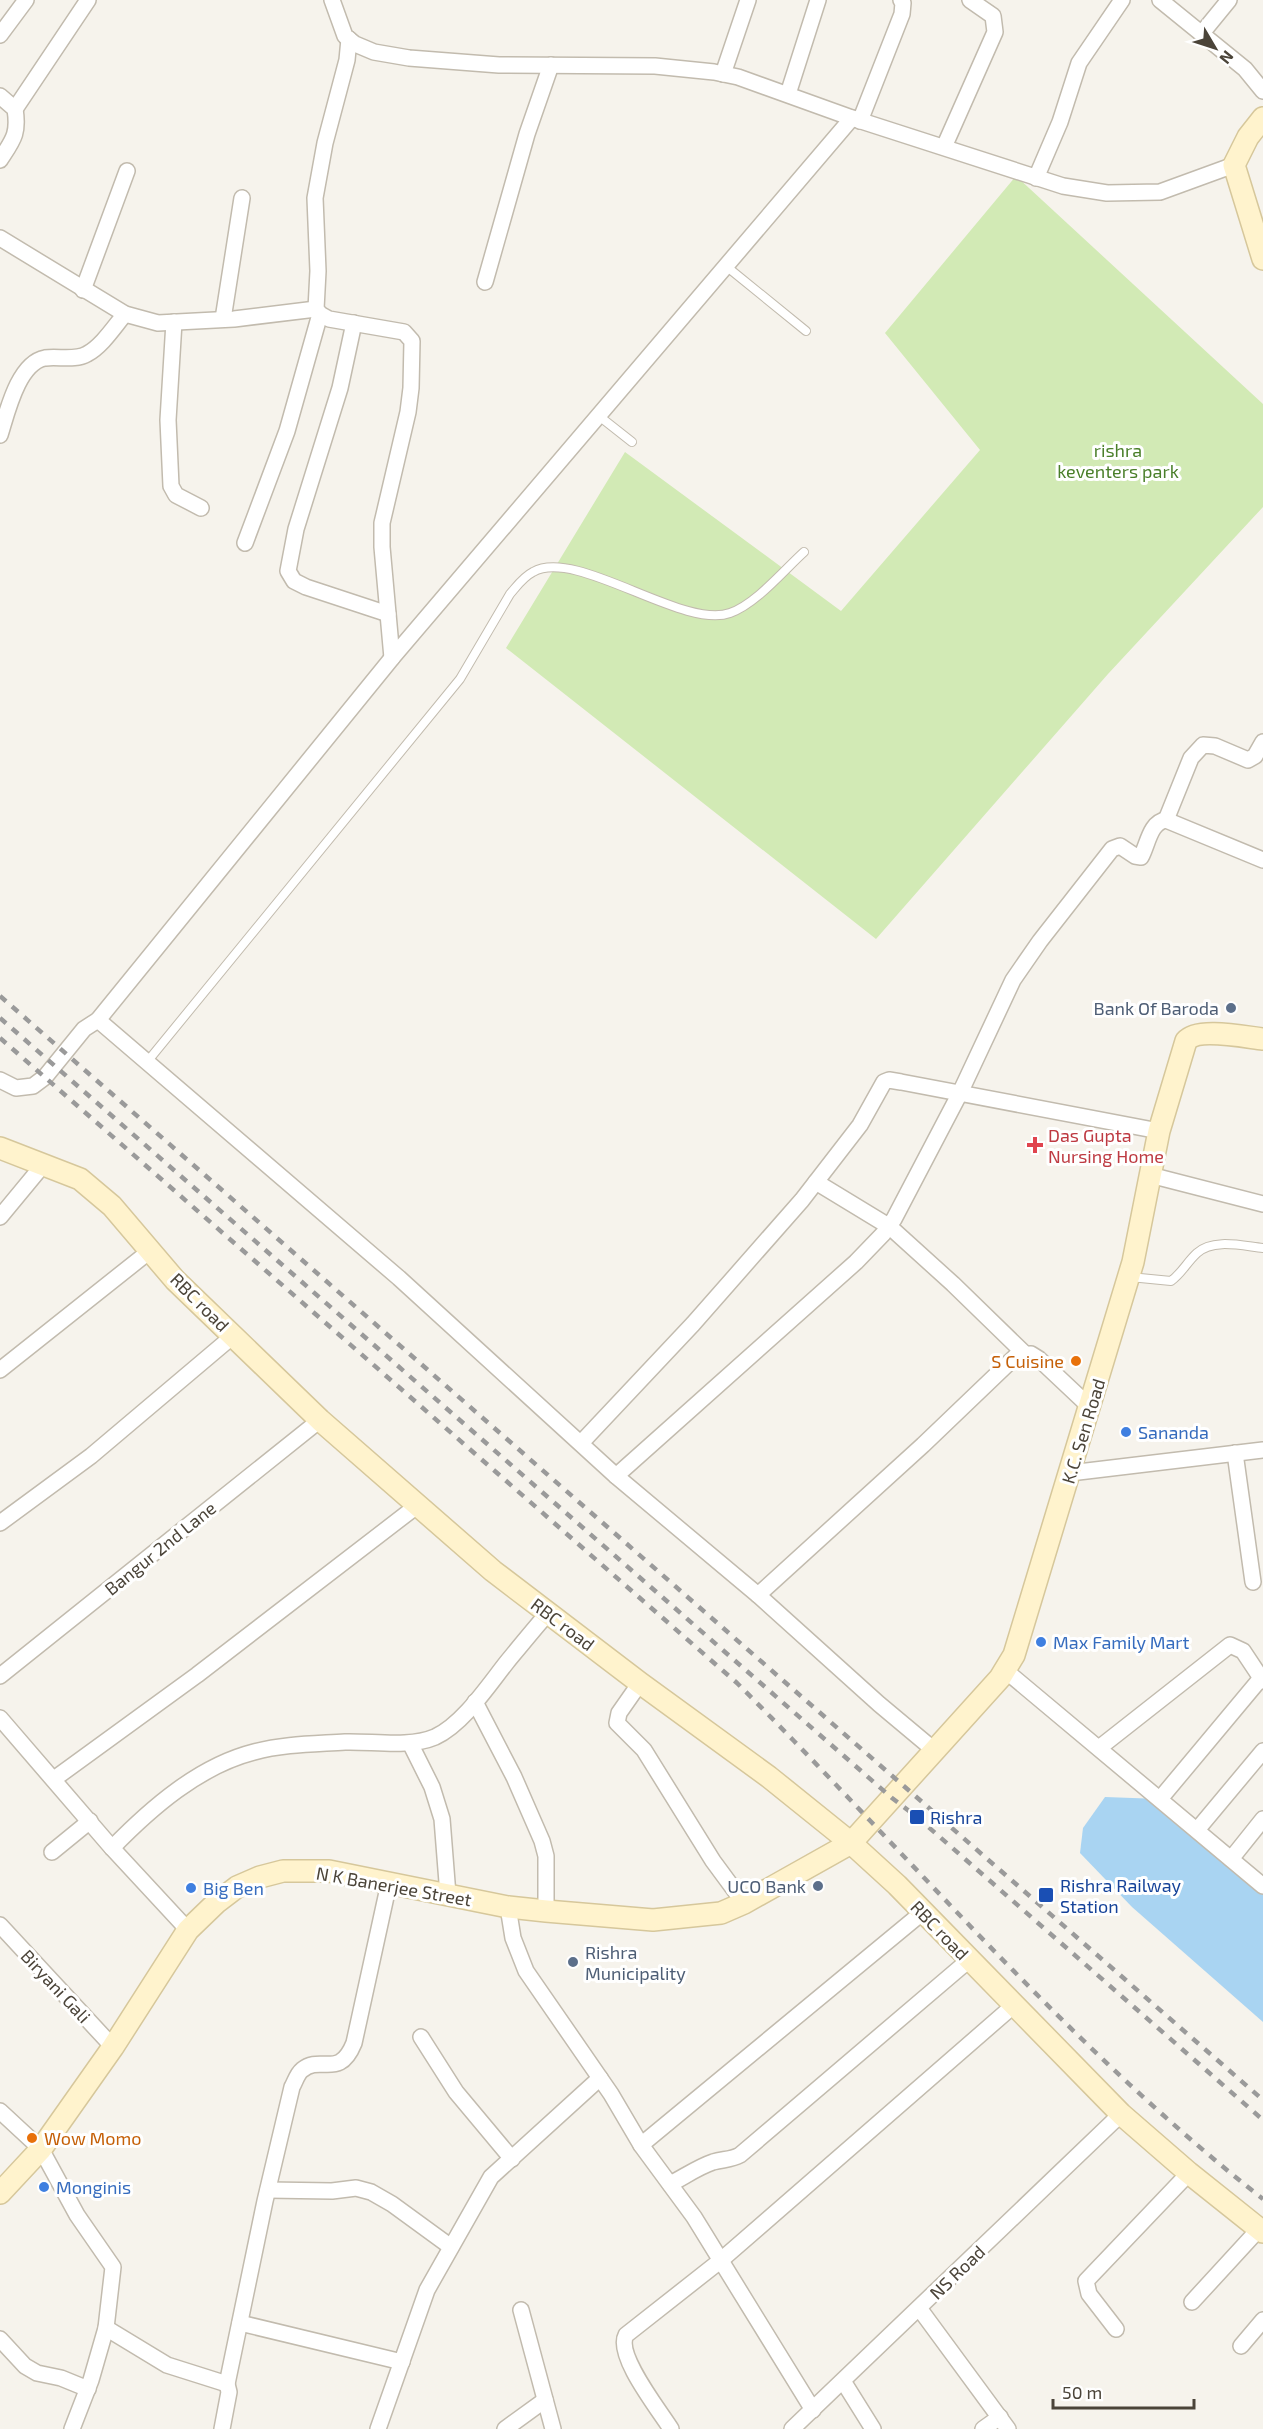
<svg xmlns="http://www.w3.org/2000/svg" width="1263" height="2429" viewBox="0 0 1263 2429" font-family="'Exo 2',sans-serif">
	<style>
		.green { fill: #d2eab5 }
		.water { fill: #a9d4f2 }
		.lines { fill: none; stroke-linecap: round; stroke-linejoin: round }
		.lane-casing { stroke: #c2bbae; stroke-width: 10 }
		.street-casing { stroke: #c2bbae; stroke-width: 18 }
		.secondary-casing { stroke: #d6c79b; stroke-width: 24 }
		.lane { stroke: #fff; stroke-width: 8 }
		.street { stroke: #fff; stroke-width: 15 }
		.secondary { stroke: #fff3cd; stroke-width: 21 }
		.rail { stroke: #9a9a9a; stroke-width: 4.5; stroke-dasharray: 8 8; stroke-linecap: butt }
		.service-dot { fill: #5c6f8a; stroke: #fff; stroke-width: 2 }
		.health-dot { fill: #e0444e; stroke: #fff; stroke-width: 2 }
		.food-dot { fill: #e8710a; stroke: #fff; stroke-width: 2 }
		.shop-dot { fill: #3f7fe0; stroke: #fff; stroke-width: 2 }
		.transit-dot { fill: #1a4fb4; stroke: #fff; stroke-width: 2 }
		.labels { text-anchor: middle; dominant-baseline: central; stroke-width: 6; stroke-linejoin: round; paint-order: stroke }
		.park-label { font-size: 18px; fill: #4a7f2a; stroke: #fff }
		.service-label { font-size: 18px; fill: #4e5e75; stroke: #fff; text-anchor: end }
		.health-label { font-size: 18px; fill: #be3a42; stroke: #fff; text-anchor: start }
		.street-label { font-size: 18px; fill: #4b4439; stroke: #fff }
		.food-label { font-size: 18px; fill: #c56008; stroke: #fff; text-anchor: end }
		.shop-label { font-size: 18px; fill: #366cbe; stroke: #fff; text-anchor: start }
		.transit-label { font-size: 18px; fill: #164399; stroke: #fff; text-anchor: start }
	</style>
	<rect width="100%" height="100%" fill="#f6f3ec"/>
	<polygon class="green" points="1016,176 1263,404 1263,507 1108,674 876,939 506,648 625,452 841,611 980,450 885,333"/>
	<polygon class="water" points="1105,1797 1160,1799 1263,1889 1263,2022 1132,1907 1080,1853 1083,1828"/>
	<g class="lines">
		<defs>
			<g id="lane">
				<polyline points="726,266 806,331"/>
				<polyline points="599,416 632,442"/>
				<path d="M147 1062 460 679 510 594C517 586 523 577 533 572 576 547 683 630 730 613 756 604 784 570 804 552"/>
				<path d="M1130 1277 1171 1281C1182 1273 1187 1262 1197 1253 1213 1238 1243 1246 1263 1248"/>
			</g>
			<g id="street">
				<polyline points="332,0 345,36 355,44 374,52 409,58 499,65 655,66 714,72 738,77 852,118 1063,186 1107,193 1160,192 1234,165"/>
				<polyline points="1160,0 1245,69 1263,91"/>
				<polyline points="1202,33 1229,0"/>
				<polyline points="0,35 26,0"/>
				<polyline points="349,39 347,60 325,143 315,198 318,271 316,309 320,314 329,319 404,332 412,341 411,388 408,412 382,523 382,547 392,658"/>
				<polyline points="723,74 748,0"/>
				<polyline points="788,94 818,0"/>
				<path d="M0 96 15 109C19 134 13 140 0 160"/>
				<polyline points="15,109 88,0"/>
				<polyline points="860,121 902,14 903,3 901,0"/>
				<polyline points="944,147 995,32 993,16 970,0"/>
				<polyline points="1036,178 1060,122 1079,63 1122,0"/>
				<polyline points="0,238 125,314 158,323 234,319 316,309"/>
				<polyline points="485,282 527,134 551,65"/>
				<polyline points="83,290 127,171"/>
				<polyline points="223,319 242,198"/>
				<polyline points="174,322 168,420 171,486 176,495 201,508"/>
				<polyline points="354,323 340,388 296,529 288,571 294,581 306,587 388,614"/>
				<path d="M0 435C7 413 18 363 45 358 58 356 75 361 87 354 102 346 114 327 125 314"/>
				<polyline points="245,543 287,431 320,314"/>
				<polyline points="1166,820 1191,758 1203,745 1215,746 1248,760 1255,756 1263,742"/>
				<polyline points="98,1020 399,1278 616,1476 758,1595 923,1445 1017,1355 1031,1354 1039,1359 1091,1408"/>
				<polyline points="0,1080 16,1088 33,1086 45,1077 84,1029 98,1020 392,658 852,118"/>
				<polyline points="1150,1175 1263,1204"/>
				<polyline points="816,1182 890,1227 953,1284 1024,1353"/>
				<polyline points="0,1217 43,1165"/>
				<polyline points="0,1370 151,1250"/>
				<polyline points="581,1443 693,1324 802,1200 860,1125 884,1082 889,1080 901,1082 1159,1131"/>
				<polyline points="1235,1453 1253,1582"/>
				<polyline points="1070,1473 1263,1450"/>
				<path d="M616 1476 856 1262 883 1234 894 1219 960 1093 1013 980 1040 941 1112 849 1120 846 1135 856 1141 857C1148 844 1150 822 1166 820L1263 860"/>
				<polyline points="0,1523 91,1456 233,1336"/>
				<polyline points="758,1595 879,1704 934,1750"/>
				<polyline points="1006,1671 1263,1886"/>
				<polyline points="0,1676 320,1420"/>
				<polyline points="640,1683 619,1713 617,1723 644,1750 713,1861 744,1903"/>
				<polyline points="475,1702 514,1777 542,1841 546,1856 546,1911"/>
				<polyline points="0,1718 112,1848 188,1930"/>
				<polyline points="410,1743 432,1787 442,1819 448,1895"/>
				<polyline points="1099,1748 1230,1645 1243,1651 1263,1681"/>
				<polyline points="54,1779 197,1675 418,1505"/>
				<polyline points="1160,1799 1261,1678"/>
				<polyline points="1197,1830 1263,1751"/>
				<path d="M112 1848C151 1808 199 1766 254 1752 283 1744 315 1744 345 1742 372 1741 409 1748 435 1737 463 1724 488 1686 507 1662 521 1645 534 1629 548 1613"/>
				<polyline points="52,1852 90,1821"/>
				<polyline points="1231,1859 1263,1819"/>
				<polyline points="508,1907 513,1938 526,1971 611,2094 641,2145 694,2217 813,2410"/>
				<polyline points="0,1925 113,2047"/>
				<polyline points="421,2037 456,2092 512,2159"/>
				<polyline points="0,2111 41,2149 77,2215 113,2267 106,2328 91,2380 72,2429"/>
				<polyline points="641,2145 923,1912"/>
				<path d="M670 2184C684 2177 698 2167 713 2162 723 2159 731 2160 740 2155L969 1960"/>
				<polyline points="268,2190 332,2191 356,2188 371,2192 392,2204 451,2247"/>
				<polyline points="1192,2302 1259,2229"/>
				<polyline points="919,2308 1008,2429"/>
				<polyline points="521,2310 553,2429"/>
				<polyline points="240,2323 402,2362"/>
				<polyline points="106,2328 167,2365 227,2384 229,2392 222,2429"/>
				<polyline points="1116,2329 1089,2294 1086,2281 1189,2173"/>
				<polyline points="0,2339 25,2366 37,2373 61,2378 88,2389"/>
				<polyline points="1241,2346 1263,2320"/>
				<polyline points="843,2381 873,2429"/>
				<path d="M227 2384 265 2201 292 2087C295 2082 297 2074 302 2070 321 2054 339 2080 354 2043L389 1883"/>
				<polyline points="378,2429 427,2290 491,2177 600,2078"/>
				<polyline points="505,2429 545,2400"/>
				<path d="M671 2429C660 2411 615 2355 626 2335L720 2261 1013 2006"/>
				<polyline points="792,2429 1121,2114"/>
				<polyline points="983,2429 1000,2417"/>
			</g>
			<g id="secondary">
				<polyline points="1263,118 1248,137 1234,165 1263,259"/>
				<polyline points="0,1148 80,1179 112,1206 175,1280 320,1420 493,1571 640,1683 769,1777 851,1843 897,1885 1121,2114 1189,2173 1263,2232"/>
				<path d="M0 2193 41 2149 113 2047 188 1930 216 1903 237 1887 260 1877 283 1871H329L508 1907 546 1911 653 1920 721 1913 744 1903 851 1843 1000 1678 1014 1655 1133 1262 1159 1131 1186 1041C1197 1027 1245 1037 1263 1039"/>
			</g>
		</defs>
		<use href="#lane" class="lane-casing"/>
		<use href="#street" class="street-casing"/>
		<use href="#secondary" class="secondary-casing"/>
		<use href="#lane" class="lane"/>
		<use href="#street" class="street"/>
		<use href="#secondary" class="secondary"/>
		<g class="rail">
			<polyline points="0,996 1263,2100"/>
			<polyline points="0,1018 892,1798 917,1817 1263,2120"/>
			<path d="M0 1038 737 1683C911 1857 1069 2047 1263 2199"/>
		</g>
	</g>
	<g class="service-dot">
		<circle cx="1231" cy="1008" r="6"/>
		<circle cx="818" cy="1886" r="6"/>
		<circle cx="573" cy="1962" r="6"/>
	</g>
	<path class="health-dot" d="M1032 1136h6v6h6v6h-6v6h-6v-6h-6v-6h6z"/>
	<g class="food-dot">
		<circle cx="1076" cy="1361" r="6"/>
		<circle cx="32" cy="2138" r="6"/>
	</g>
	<g class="shop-dot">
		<circle cx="1126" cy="1432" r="6"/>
		<circle cx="1041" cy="1642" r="6"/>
		<circle cx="191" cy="1888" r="6"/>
		<circle cx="44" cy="2187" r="6"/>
	</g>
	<g class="transit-dot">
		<rect x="909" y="1809" width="16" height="16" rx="3"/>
		<rect x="1038" y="1887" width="16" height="16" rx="3"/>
	</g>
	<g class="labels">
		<g class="park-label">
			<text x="1118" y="450">rishra<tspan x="1118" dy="21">keventers park</tspan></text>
		</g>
		<g class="service-label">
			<text x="1219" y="1008">Bank Of Baroda</text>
			<text x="806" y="1886">UCO Bank</text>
			<text x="585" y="1952" text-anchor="start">Rishra<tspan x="585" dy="21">Municipality</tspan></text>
		</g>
		<g class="health-label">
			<text x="1048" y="1135">Das Gupta<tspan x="1048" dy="21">Nursing Home</tspan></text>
		</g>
		<g class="street-label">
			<text transform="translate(200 1302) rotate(45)">RBC road</text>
			<text transform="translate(1083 1431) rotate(-73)">K.C. Sen Road</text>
			<text transform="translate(160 1548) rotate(-39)">Bangur 2nd Lane</text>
			<text transform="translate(563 1624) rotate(37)">RBC road</text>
			<text transform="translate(394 1886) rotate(10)">N K Banerjee Street</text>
			<text transform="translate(940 1930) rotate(46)">RBC road</text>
			<text transform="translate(56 1986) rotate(47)">Biryani Gali</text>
			<text transform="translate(957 2272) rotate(-44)">NS Road</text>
		</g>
		<g class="food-label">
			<text x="1064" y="1361">S Cuisine</text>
			<text x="44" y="2138" text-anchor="start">Wow Momo</text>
		</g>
		<g class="shop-label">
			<text x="1138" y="1432">Sananda</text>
			<text x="1053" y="1642">Max Family Mart</text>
			<text x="203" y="1888">Big Ben</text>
			<text x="56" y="2187">Monginis</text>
		</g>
		<g class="transit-label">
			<text x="930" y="1817">Rishra</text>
			<text x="1060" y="1885">Rishra Railway<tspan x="1060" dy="21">Station</tspan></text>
		</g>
	</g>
	<g transform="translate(1215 48) rotate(129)" stroke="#ffffff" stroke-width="4.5" paint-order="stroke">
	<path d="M0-4.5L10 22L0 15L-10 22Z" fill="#4b4439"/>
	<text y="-9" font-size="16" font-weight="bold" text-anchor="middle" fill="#4b4439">N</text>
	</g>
	<path d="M1053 2399v9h141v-9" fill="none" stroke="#4b4439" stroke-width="3"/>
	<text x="1062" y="2399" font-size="18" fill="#4b4439" stroke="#ffffff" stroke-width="4.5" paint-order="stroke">50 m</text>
</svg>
